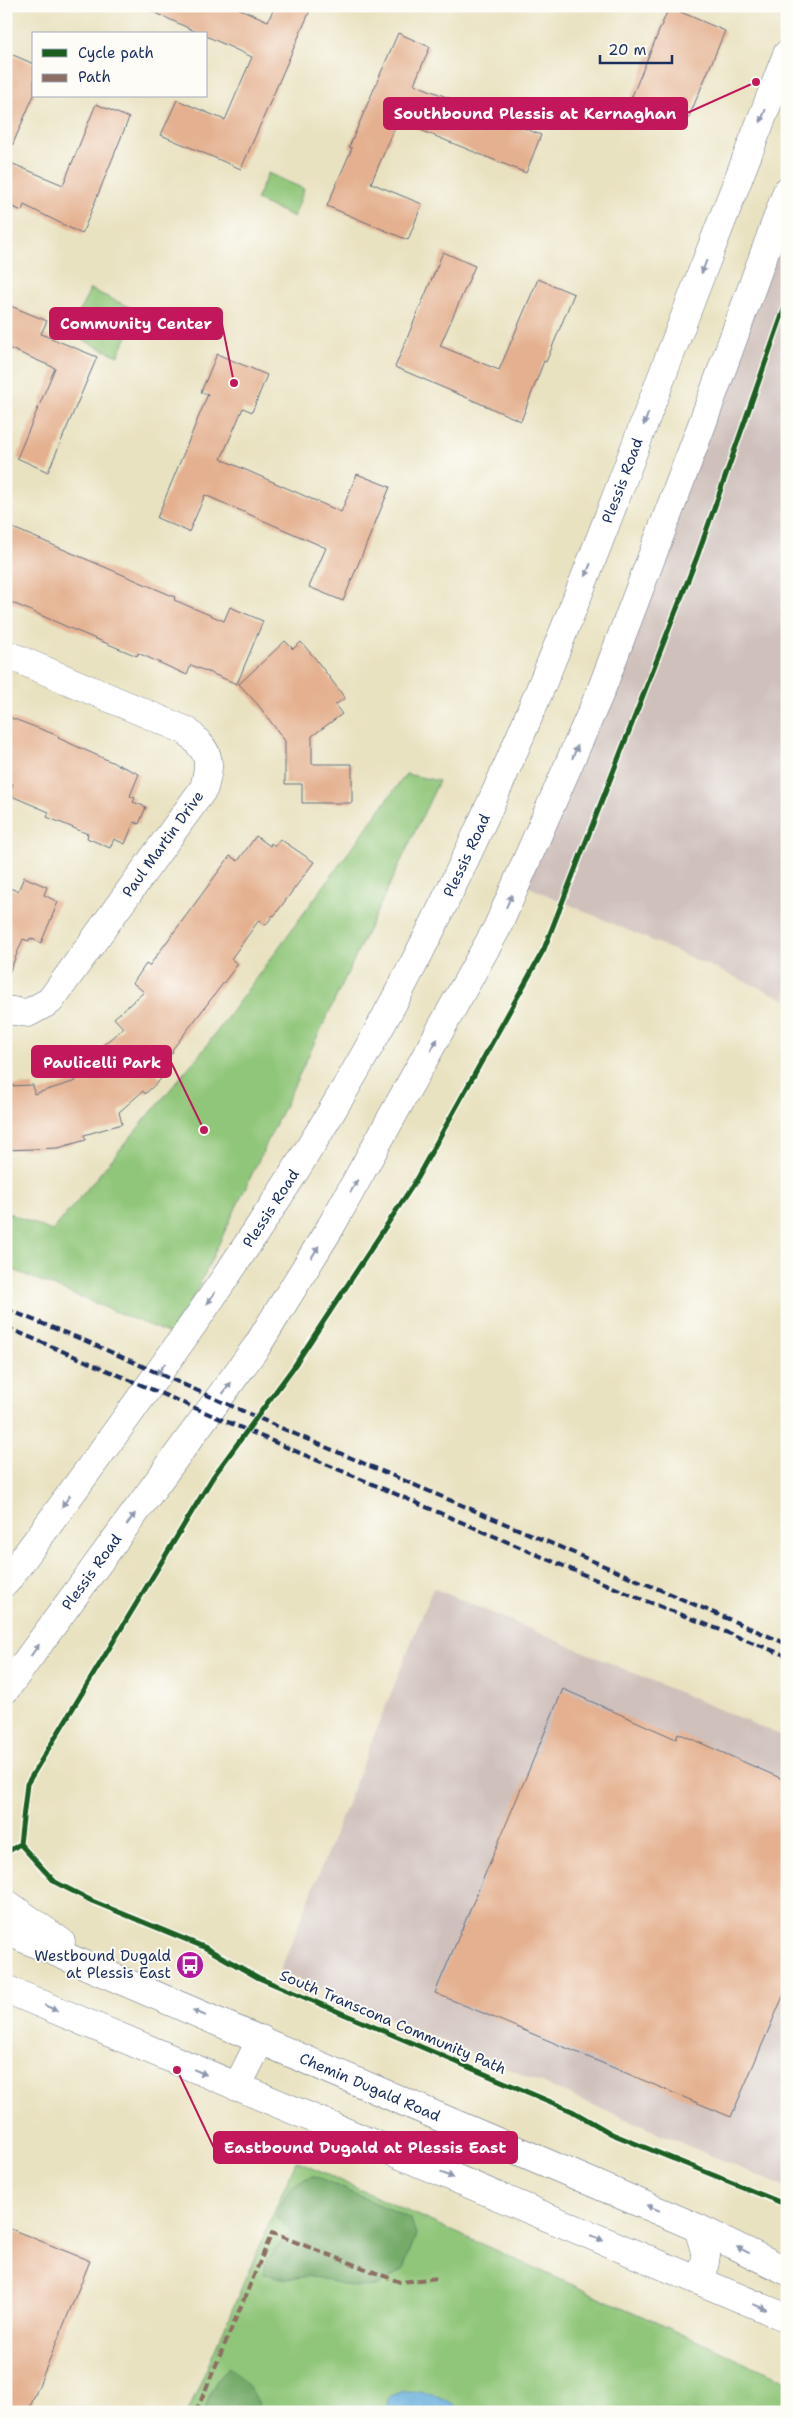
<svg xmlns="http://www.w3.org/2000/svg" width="793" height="2418" viewBox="0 0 793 2418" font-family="'Shantell Sans',sans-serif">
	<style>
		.industrial { fill: #cfc0bb }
		.green { fill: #90c679; stroke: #567a6c }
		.forest { fill: #74ab69; stroke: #486d64 }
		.water { fill: #62acda; stroke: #3e6e9c }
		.building { fill: #e4b08f }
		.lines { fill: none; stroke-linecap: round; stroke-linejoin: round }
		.street-casing { stroke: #636e81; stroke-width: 29 }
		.secondary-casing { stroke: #636e81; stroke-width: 29 }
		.street { stroke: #fff; stroke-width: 28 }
		.secondary { stroke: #fff; stroke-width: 28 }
		.rail { stroke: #1b2f5e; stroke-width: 4; stroke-dasharray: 8 4; stroke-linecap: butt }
		.quiet { stroke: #8d6e63; stroke-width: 4; stroke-dasharray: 8 4; stroke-linecap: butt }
		.cycleway-casing { stroke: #fdfcf7; stroke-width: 8 }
		.cycleway { stroke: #1b5e20; stroke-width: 5 }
		.oneway { fill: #8d97ae }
		.labels { text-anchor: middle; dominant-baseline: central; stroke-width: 4; stroke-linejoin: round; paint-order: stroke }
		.street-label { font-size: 15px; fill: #1b2f5e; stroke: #fdfcf7 }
		.poi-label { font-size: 15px; fill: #1b2f5e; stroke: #fdfcf7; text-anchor: end }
		.leader { fill: none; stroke: #c2185b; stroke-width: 2 }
		.callout-dot { fill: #c2185b; stroke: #fdfcf7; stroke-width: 2 }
		.callout { fill: #c2185b; stroke: #c2185b; stroke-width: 2 }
		.callout-label { font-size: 16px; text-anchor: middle; font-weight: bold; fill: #fff }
	</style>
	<rect width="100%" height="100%" fill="#fdfcf7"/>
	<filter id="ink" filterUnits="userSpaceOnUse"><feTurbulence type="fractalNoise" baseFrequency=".02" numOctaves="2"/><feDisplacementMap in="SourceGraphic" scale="10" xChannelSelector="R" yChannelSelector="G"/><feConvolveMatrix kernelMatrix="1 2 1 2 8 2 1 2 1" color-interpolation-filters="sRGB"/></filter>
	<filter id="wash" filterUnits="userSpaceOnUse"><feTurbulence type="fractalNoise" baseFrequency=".0096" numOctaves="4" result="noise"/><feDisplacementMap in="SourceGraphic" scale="20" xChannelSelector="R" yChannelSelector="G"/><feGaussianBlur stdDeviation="1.12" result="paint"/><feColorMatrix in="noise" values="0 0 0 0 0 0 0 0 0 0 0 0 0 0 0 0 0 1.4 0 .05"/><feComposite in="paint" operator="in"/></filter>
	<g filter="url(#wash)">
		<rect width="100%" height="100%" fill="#e9e2c1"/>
		<g class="industrial">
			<polygon points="787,207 787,1000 520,883"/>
			<polygon points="433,1588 787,1738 787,2188 280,1971"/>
		</g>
		<g class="green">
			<polygon points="268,173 304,189 294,217 256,200"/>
			<polygon points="90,289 138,311 118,356 69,334"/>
			<polygon points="406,774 439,781 175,1336 6,1267 6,1212 52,1231 204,1049"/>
			<polygon points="296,2161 787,2381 787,2412 188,2412"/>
		</g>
		<g class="forest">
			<path d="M315 2176 411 2219 416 2235 403 2269 378 2286 355 2287 310 2276 287 2279 264 2274 267 2259 292 2231 275 2217C286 2196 290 2180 315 2176Z"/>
			<path d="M229 2367C244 2380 255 2394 263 2412H205C209 2393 215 2379 229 2367Z"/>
		</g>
		<path class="water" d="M404 2391C424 2391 447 2397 461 2412H385L389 2397Z"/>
		<g id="blocks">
			<g class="building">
				<polygon points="141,6 233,6 268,21 275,6 312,6 241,169 161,135 177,100 225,120 252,57 206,36 206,34 201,34"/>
				<polygon points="669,7 725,31 686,124 630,101"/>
				<polygon points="398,33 430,47 414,84 541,135 526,173 398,121 371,183 422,204 408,240 327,206 352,148 349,147"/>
				<polygon points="6,52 34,64 34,95 6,160"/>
				<polygon points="96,104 129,118 82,234 24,205 22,211 6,204 6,161 63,185"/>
				<polygon points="443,252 475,266 440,346 499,370 538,279 574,294 546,362 544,361 521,421 395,367"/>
				<polygon points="6,304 47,321 41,334 97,357 48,472 17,458 55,368 6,347"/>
				<polygon points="217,354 267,375 252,412 243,408 221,459 341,512 357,474 390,487 343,601 309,587 326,548 205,495 189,532 157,518 208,394 201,392"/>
				<polygon points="6,525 175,597 174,600 224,621 230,607 263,621 237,684 191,665 187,675 138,653 137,656 72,629 6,600"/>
				<polygon points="285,641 293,649 301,642 314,657 345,698 335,705 342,714 312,736 312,764 352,764 352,803 302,803 302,784 285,784 285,741 259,706 239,684"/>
				<polygon points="6,716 59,736 58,738 139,774 130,796 135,798 133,802 146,807 139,824 134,822 125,844 114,839 110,848 87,838 88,834 47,817 49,812 9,795 13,784 6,781"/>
				<polygon points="256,836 270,846 271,843 275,846 280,839 314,862 274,916 273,915 266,925 259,920 231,959 238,964 172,1050 173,1052 153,1070 161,1079 145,1094 143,1091 119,1112 122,1124 84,1135 86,1140 58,1148 6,1150 8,1086 33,1085 34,1094 76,1081 74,1076 117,1064 102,1046 123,1028 114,1018 144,992 133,983 146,964 149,966 230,856 238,861"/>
				<polygon points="24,877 47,887 44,895 58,902 41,943 30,938 29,941 23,939 7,978 6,887 18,891"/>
				<polygon points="563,1689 676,1739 678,1733 787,1781 787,1987 731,2117 435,1993"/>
				<polygon points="6,2227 90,2261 28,2412 6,2412"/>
			</g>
		</g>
	</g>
	<g filter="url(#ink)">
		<use href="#blocks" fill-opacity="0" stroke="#636e81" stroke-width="1"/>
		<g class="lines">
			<defs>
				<path id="street" d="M6 654 187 731C209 753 212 757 204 788L50 1001 28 1013 6 1010"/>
				<g id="secondary">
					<path id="s1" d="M6 1582C138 1403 272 1224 379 1029 488 831 570 621 649 410 694 291 741 172 787 54"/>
					<path id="s2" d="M6 1689 257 1346 330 1228 497 928 600 693 701 427 787 191"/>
					<polyline points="6,1903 61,1942"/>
					<path id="s3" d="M6 1931 698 2228 787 2271"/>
					<polyline points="6,1989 787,2318"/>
					<polyline points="237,2087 261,2039"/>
					<polyline points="698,2228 706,2255 702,2282"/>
				</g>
			</defs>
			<use href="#street" class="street-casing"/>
			<use href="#secondary" class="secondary-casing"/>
			<use href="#street" class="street"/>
			<use href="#secondary" class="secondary"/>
			<g class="rail">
				<polyline points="6,1309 86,1341 281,1428 787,1644"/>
				<polyline points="6,1327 636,1597 787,1656"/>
			</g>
			<polyline class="quiet" points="196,2412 272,2233 400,2282 439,2278"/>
			<defs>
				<g id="cycleway">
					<polyline points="20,1844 27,1784 213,1477 293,1368 413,1185 544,949 697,557 787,301"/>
					<polyline points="6,1853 20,1844 55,1882 92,1901 204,1947 259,1978 572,2111 612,2134 787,2205"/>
				</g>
			</defs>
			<use href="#cycleway" class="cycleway-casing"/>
			<use href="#cycleway" class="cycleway"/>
		</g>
		<defs><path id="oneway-solid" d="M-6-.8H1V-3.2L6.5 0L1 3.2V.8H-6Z" transform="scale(1.25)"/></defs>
		<g class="oneway">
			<use href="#oneway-solid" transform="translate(763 116) rotate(111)"/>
			<use href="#oneway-solid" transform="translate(704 267) rotate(111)"/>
			<use href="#oneway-solid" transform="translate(646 419) rotate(111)"/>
			<use href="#oneway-solid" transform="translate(588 570) rotate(112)"/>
			<use href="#oneway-solid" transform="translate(575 752) rotate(-67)"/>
			<use href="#oneway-solid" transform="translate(509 901) rotate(-66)"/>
			<use href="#oneway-solid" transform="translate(434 1045) rotate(-61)"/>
			<use href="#oneway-solid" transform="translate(354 1186) rotate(-60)"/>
			<use href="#oneway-solid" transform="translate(315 1252) rotate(-59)"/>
			<use href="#oneway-solid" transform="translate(211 1298) rotate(125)"/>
			<use href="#oneway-solid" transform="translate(161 1369) rotate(125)"/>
			<use href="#oneway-solid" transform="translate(227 1388) rotate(-54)"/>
			<use href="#oneway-solid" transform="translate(66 1501) rotate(126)"/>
			<use href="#oneway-solid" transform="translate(131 1519) rotate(-54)"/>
			<use href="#oneway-solid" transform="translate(35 1650) rotate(-54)"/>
			<use href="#oneway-solid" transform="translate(51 2008) rotate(23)"/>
			<use href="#oneway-solid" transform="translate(199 2013) rotate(-157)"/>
			<use href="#oneway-solid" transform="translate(200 2072) rotate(23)"/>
			<use href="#oneway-solid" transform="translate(447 2175) rotate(23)"/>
			<use href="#oneway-solid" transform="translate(653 2208) rotate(-157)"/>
			<use href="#oneway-solid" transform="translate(597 2238) rotate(23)"/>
			<use href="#oneway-solid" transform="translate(743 2250) rotate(-154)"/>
			<use href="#oneway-solid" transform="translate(760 2307) rotate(23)"/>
		</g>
	</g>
	<defs>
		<symbol id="bus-disc" viewBox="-11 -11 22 22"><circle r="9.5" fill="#b5179e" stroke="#fdfcf7"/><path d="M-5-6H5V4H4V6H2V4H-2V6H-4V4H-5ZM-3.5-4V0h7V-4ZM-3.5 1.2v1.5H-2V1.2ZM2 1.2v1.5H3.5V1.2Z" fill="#fff"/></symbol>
	</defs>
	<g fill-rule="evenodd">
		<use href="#bus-disc" x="174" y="1949" width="32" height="32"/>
	</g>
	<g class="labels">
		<g class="street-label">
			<text stroke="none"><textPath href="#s1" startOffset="1268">Plessis Road</textPath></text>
			<text transform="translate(163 844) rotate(-54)">Paul Martin Drive</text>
			<text stroke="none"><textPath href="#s1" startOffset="862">Plessis Road</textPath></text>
			<text stroke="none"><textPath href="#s1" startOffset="458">Plessis Road</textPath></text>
			<text stroke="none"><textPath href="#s2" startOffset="145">Plessis Road</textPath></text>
			<text transform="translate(393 2022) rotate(23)">South Transcona Community Path</text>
			<text stroke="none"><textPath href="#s3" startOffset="396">Chemin Dugald Road</textPath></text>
		</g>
		<g class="poi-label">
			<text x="171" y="1956">Westbound Dugald<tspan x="171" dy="17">at Plessis East</tspan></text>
		</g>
	</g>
	<path class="leader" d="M756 82L687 113M234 383L222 324M204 1130L171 1062M177 2070L214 2148"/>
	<g class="callout-dot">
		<circle cx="756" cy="82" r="5"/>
		<circle cx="234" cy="383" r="5"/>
		<circle cx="204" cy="1130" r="5"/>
		<circle cx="177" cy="2070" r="5"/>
	</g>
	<g class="callout">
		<rect x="384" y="98" width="303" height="31" rx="5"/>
		<rect x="50" y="308" width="172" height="31" rx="5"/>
		<rect x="32" y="1046" width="139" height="31" rx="5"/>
		<rect x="214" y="2132" width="303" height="31" rx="5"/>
	</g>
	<g class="callout-label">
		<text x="535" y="119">Southbound Plessis at Kernaghan</text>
		<text x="136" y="329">Community Center</text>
		<text x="102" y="1068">Paulicelli Park</text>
		<text x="365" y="2153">Eastbound Dugald at Plessis East</text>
	</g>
	<rect width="793" height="2418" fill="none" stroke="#fdfcf7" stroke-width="25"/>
	<rect x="32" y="32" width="175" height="65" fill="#fdfcf7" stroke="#a3aaba"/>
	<rect x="42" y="49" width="25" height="8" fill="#1b5e20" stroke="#a3aaba"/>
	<text x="78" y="58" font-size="15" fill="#1b2f5e">Cycle path</text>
	<rect x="42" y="74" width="25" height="8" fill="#8d6e63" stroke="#a3aaba"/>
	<text x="78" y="82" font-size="15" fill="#1b2f5e">Path</text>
	<path d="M600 55v8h72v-8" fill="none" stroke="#1b2f5e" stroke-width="2.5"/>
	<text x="608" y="55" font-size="15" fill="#1b2f5e" stroke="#fdfcf7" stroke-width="4" paint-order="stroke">20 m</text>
</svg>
